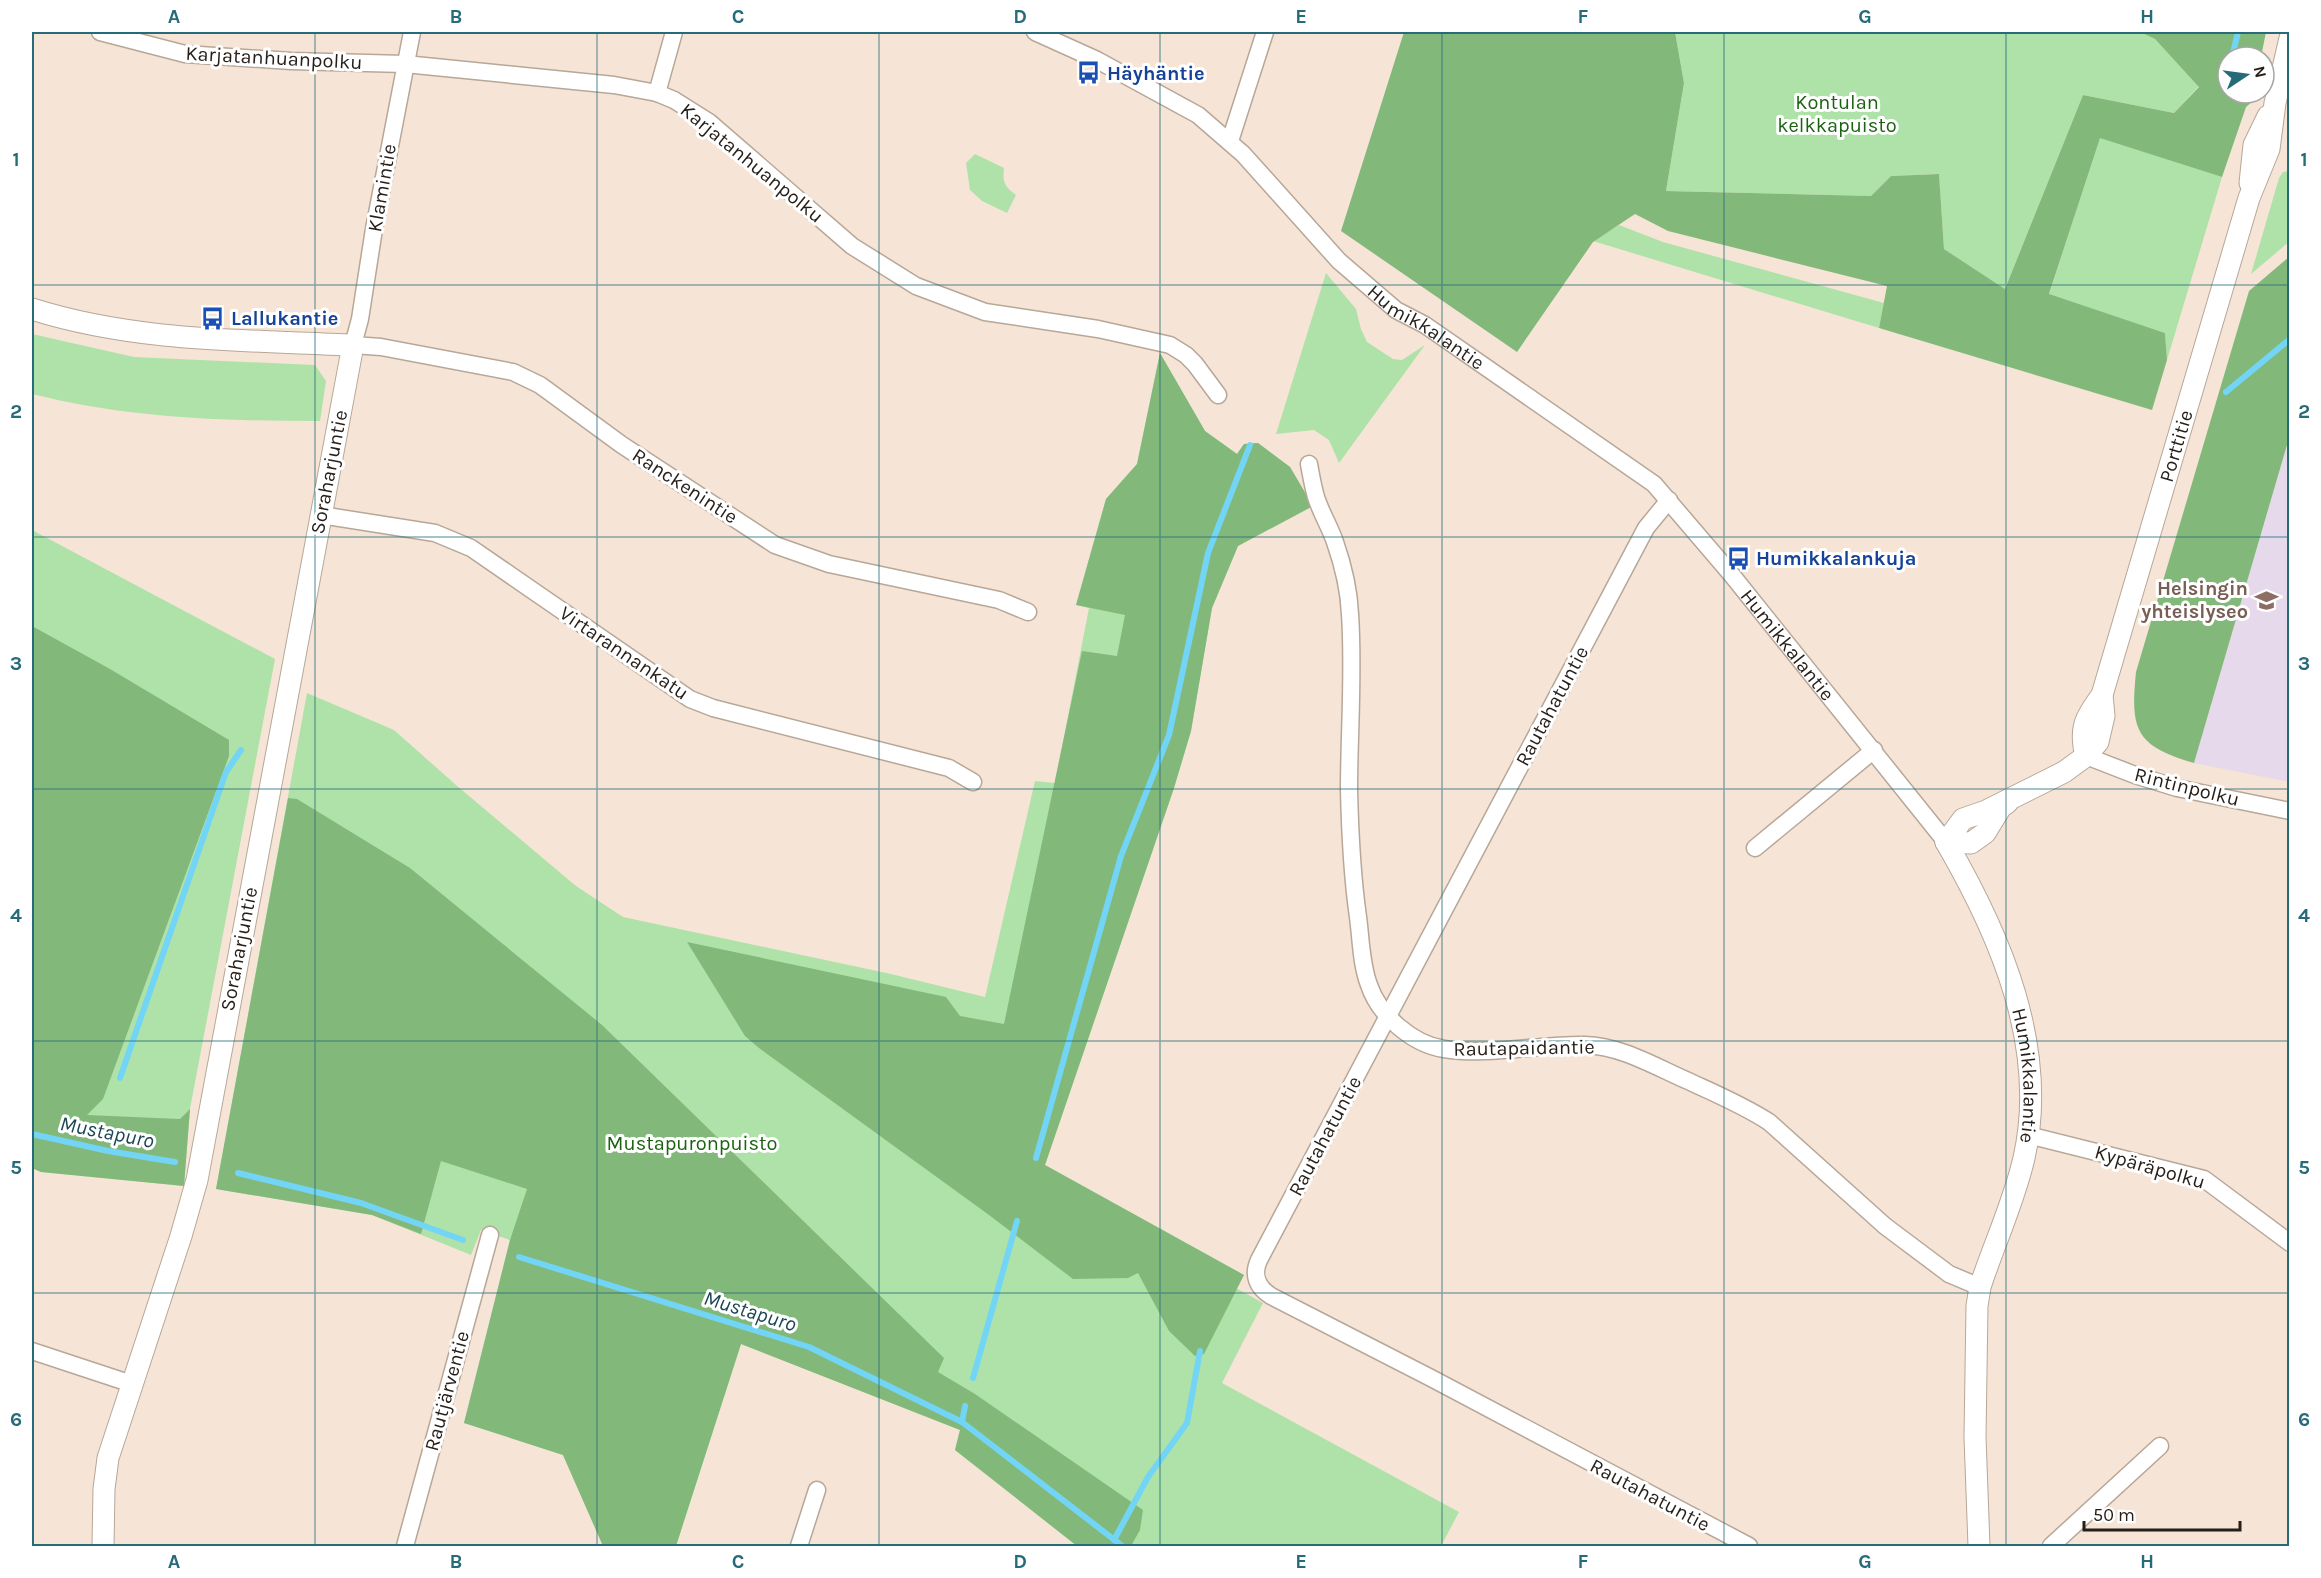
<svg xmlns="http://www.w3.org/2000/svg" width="2321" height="1578" viewBox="0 0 2321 1578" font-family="Karla,sans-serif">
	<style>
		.education { fill: #e6d9ec }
		.green { fill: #afe2a8 }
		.forest { fill: #83b87b }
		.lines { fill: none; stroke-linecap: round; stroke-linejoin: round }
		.stream { stroke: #73d5f6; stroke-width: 6 }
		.minor-casing { stroke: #b7a798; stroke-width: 19 }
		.tertiary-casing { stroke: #b7a798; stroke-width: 23 }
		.minor { stroke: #fff; stroke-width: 16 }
		.tertiary { stroke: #fff; stroke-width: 21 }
		.grid { fill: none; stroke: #256b79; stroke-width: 1.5; stroke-opacity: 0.55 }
		.labels { text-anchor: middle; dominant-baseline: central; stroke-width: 6; stroke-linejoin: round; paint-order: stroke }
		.street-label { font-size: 20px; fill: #251e19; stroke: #fff }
		.transit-label { font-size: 20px; font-weight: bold; fill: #164399; stroke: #fff; text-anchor: start }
		.park-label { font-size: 20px; fill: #1b6311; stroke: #fff }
		.education-label { font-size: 20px; font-weight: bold; fill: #785e54; stroke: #fff; text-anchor: end }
		.water-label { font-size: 21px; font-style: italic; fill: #1a4654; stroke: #fff }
		.neatline { fill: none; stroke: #256b79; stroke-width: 2 }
		.grid-label { font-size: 20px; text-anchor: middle; font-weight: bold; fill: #256b79 }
	</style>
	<rect width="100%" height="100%" fill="#f6e5d6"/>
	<polygon class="education" points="2289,438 2289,782 2194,763"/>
	<g class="green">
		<polygon points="1675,32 2140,32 2155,39 2199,86 2174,113 2083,95 2005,289 1944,249 1939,174 1891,176 1871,196 1666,191 1684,83"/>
		<polygon points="2100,137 2222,177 2167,360 2165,333 2049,295"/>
		<path d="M975 154 1004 168C1002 182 1005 187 1016 195L1007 213 982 201 970 190 966 163Z"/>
		<polygon points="2288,171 2290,173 2289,242 2251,274 2279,178 2283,172"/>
		<polygon points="1619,225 1663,242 1884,303 1879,328 1593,241"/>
		<polygon points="1326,273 1356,309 1361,329 1367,342 1393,359 1402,360 1425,345 1339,463 1329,440 1314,430 1276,434"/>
		<path d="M32 334 134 357 315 365 326 381 320 421C222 421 127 418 32 394Z"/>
		<polygon points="1160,353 1205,431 1237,454 1244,444 1258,443 1290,467 1313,506 1238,546 1212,608 1191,731 1174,788 1045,1165 1244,1275 1236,1288 1263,1303 1222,1383 1459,1512 1441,1546 1077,1546 955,1450 960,1430 741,1344 676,1546 603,1546 563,1455 464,1423 510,1240 481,1230 471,1255 372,1215 216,1189 307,693 394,730 456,785 576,886 623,917 891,974 985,997 1035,781 1055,783 1089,608 1076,605 1106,499 1137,464"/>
		<polygon points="32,530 275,659 190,1109 184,1186 41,1172 32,1168"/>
	</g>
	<g class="forest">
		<polygon points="1404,32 1675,32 1684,83 1666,191 1871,196 1891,176 1939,174 1944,249 2005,289 2083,95 2174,113 2199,87 2155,39 2140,32 2266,32 2261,57 2228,57 2228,93 2254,93 2253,101 2246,107 2222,177 2100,138 2049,294 2165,333 2167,360 2152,410 1879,328 1887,286 1668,231 1635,214 1593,242 1517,352 1341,231"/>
		<path d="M2289 257V438L2194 763C2136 746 2130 731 2136 672L2249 291Z"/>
		<polygon points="1160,353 1205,431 1237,454 1244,444 1258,443 1290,467 1313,506 1238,546 1212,608 1191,731 1174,788 1045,1165 1244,1275 1204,1354 1195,1356 1169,1331 1138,1273 1128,1278 1073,1279 989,1215 759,1048 745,1036 687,942 946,997 960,1016 1004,1024 1082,651 1117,656 1125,615 1076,605 1106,499 1137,464"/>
		<polygon points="32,626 110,669 229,740 229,756 103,1099 87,1115 180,1119 190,1109 184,1186 41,1172 32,1168"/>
		<polygon points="288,798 297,799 410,868 602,1025 944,1358 938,1372 975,1394 1143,1510 1140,1530 1131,1546 1077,1546 955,1450 960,1430 741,1344 676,1546 603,1546 563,1455 464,1423 510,1240 527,1189 441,1161 421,1234 372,1215 216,1189"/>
	</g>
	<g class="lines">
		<g class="stream">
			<polyline points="2232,57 2238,32"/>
			<polyline points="2227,80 2228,78"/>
			<polyline points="2226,392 2290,339"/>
			<polyline points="120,1078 226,772 241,750"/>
			<polyline points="32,1134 108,1151 175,1162"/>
			<polyline points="1036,1158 1121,856 1169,735 1208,553 1250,445"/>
			<polyline points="238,1173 361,1203 463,1240"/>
			<polyline points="519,1257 809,1347 962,1422 1121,1545"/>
			<polyline points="973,1378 1017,1221"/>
			<polyline points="962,1422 965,1406"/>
			<polyline points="1114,1540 1148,1477 1187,1423 1200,1351"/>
		</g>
		<defs>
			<g id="minor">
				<polyline points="100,32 185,54 291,61 405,64 614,85 657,93 674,100 709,122 852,246 916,286 985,312 1098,329 1170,345 1186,355 1195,364 1218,395"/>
				<polyline points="412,32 374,229 360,319 353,345 381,347 513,372 540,385 622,445 775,545 829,564 999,600 1028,612"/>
				<path id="s1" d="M1035 32 1097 60 1198 115 1243 154 1339 261 1396 310 1425 325 1654 484 1731 574 1946 842"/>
				<polyline points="657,93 674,32"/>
				<polyline points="1230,141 1265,32"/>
				<path d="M1309 464C1311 475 1313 487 1316 497 1321 513 1330 527 1335 542 1343 565 1349 590 1350 614 1354 673 1349 732 1349 790 1350 833 1352 875 1358 917 1361 939 1361 964 1369 985 1379 1015 1412 1044 1444 1049 1489 1056 1540 1044 1585 1045 1621 1046 1654 1066 1686 1080 1714 1093 1743 1105 1769 1122L1885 1226 1949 1274 1980 1287"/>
				<path d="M1669 500 1646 528 1259 1260C1252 1275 1257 1287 1271 1296L1431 1378 1749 1546"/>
				<polyline points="321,515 435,533 471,548 690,699 713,708 949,768 973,782"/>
				<polyline points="2086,756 2135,775 2177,788 2290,811"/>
				<polyline points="1755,848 1874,750"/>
				<polyline points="2028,1135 2204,1179 2290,1243"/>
				<polyline points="32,1351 132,1384"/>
				<polyline points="405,1546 490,1235"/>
				<polyline points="799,1546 817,1490"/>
				<polyline points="2051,1546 2160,1446"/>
			</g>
			<g id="tertiary">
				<polyline points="2250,183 2254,145 2268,116"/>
				<path d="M32 309C136 342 244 340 353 345L197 1180 181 1236 108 1458 104 1489 103 1546"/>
				<path id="s2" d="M2086 756C2079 728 2085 718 2102 695L2249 198 2269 149 2275 103 2290 38"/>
				<path id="s3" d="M1946 842C2000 935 2049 1047 2024 1158 2014 1202 1994 1244 1980 1287L1977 1306 1975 1437 1979 1546"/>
				<polyline points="1946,842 1963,819 1986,811 2064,772 2086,756 2098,742 2104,716 2102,695"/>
				<polyline points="1946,842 1971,843 1985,833 2001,807 2007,803"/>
			</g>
		</defs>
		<use href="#minor" class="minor-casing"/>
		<use href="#tertiary" class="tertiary-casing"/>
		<use href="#minor" class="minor"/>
		<use href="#tertiary" class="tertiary"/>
	</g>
	<path class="grid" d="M315 32V1546M597 32V1546M879 32V1546M1160 32V1546M1442 32V1546M1724 32V1546M2006 32V1546M32 285H2290M32 537H2290M32 789H2290M32 1041H2290M32 1293H2290"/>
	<defs>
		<symbol id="bus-bare" viewBox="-9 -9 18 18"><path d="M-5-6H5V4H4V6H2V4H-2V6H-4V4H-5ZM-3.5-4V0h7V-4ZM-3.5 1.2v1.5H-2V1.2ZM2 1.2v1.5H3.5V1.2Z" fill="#1a4fb4" stroke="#fff" stroke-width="2.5" paint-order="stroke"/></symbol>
		<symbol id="school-bare" viewBox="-9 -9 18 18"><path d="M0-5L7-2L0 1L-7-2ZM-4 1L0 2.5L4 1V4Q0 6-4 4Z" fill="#8d6e63" stroke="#fff" stroke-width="2.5" paint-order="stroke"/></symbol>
	</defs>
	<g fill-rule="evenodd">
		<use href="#bus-bare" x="1072" y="56" width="33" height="33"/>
		<use href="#bus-bare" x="196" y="302" width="33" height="33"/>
		<use href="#bus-bare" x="1722" y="542" width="33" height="33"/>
		<use href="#school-bare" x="2250" y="584" width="33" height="33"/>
	</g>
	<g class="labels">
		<g class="street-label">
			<text transform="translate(274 58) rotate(3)">Karjatanhuanpolku</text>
			<text transform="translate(752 163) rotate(39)">Karjatanhuanpolku</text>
			<text transform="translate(382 188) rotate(-80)">Klamintie</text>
			<text stroke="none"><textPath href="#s1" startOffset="496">Humikkalantie</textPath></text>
			<text stroke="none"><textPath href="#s2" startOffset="326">Porttitie</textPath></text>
			<text transform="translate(329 472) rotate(-79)">Soraharjuntie</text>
			<text transform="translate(685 486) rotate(33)">Ranckenintie</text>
			<text stroke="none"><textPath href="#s1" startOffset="982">Humikkalantie</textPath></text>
			<text transform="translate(624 653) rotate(34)">Virtarannankatu</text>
			<text transform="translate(1552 706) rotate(-62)">Rautahatuntie</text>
			<text transform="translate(2187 787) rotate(14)">Rintinpolku</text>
			<text transform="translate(239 949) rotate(-79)">Soraharjuntie</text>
			<text transform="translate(1524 1048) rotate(-1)">Rautapaidantie</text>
			<text stroke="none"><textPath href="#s3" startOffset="250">Humikkalantie</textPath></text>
			<text transform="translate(1325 1136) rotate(-62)">Rautahatuntie</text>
			<text transform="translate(2150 1167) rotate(16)">Kypäräpolku</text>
			<text transform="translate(447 1391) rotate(-75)">Rautjärventie</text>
			<text transform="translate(1650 1495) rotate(28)">Rautahatuntie</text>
		</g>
		<g class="transit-label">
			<text x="1107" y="73">Häyhäntie</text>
			<text x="231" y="318">Lallukantie</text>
			<text x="1756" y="558">Humikkalankuja</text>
		</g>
		<g class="park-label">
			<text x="1837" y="102">Kontulan<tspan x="1837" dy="23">kelkkapuisto</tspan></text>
			<text x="692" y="1143">Mustapuronpuisto</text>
		</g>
		<g class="education-label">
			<text x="2248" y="588">Helsingin<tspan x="2248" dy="23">yhteislyseo</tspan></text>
		</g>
		<g class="water-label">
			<text transform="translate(107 1132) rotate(11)">Mustapuro</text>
			<text transform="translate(750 1311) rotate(17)">Mustapuro</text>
		</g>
	</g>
	<rect width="2321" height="1578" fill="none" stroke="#ffffff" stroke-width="66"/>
	<g transform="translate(2246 75) rotate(77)"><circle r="28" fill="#ffffff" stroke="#a8a5a3" stroke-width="1.5"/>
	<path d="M0-4.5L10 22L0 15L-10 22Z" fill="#256b79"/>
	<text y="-9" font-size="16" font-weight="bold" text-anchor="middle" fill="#251e19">N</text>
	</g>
	<path d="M2084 1521v9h156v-9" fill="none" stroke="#251e19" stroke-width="3"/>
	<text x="2093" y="1521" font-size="18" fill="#251e19" stroke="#ffffff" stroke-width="4.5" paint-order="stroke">50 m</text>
	<rect x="33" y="33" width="2255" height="1512" class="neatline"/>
	<g class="grid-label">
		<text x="174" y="23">A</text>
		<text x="456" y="23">B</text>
		<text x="738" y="23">C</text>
		<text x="1020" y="23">D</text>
		<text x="1301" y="23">E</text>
		<text x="1583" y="23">F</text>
		<text x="1865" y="23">G</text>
		<text x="2147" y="23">H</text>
		<text x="16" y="166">1</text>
		<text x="2304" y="166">1</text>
		<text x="16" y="418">2</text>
		<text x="2304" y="418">2</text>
		<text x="16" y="670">3</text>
		<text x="2304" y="670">3</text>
		<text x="16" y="922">4</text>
		<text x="2304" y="922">4</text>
		<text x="16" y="1174">5</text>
		<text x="2304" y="1174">5</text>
		<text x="16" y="1426">6</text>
		<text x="2304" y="1426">6</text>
		<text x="174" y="1568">A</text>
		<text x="456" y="1568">B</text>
		<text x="738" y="1568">C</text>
		<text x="1020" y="1568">D</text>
		<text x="1301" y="1568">E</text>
		<text x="1583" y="1568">F</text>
		<text x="1865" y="1568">G</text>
		<text x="2147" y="1568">H</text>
	</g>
</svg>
